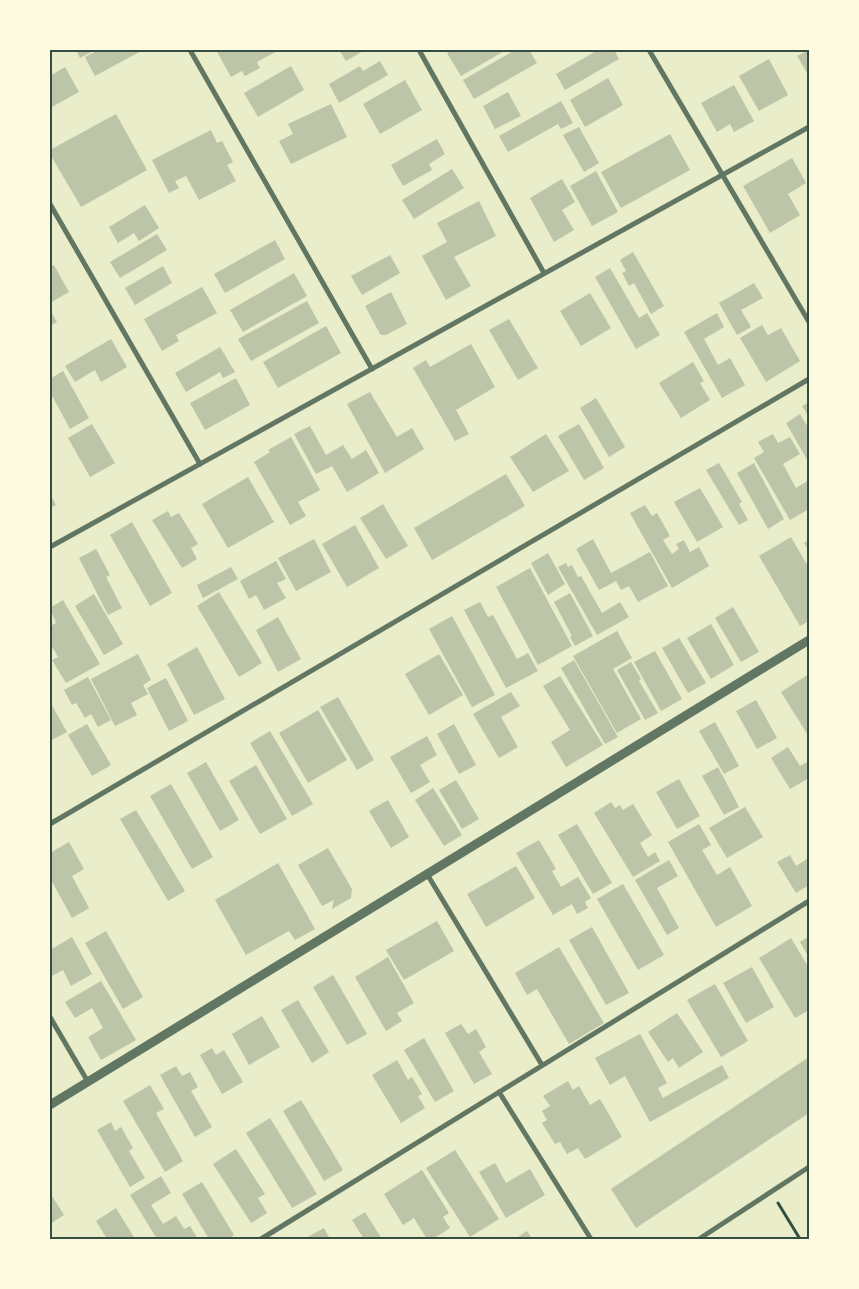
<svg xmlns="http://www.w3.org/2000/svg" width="859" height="1289" viewBox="0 0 859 1289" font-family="'Varela Round',sans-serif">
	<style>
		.building { fill: #bcc5a7 }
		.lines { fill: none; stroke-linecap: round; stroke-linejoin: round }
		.path { stroke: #344e41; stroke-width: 3 }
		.minor { stroke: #617663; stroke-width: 5 }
		.tertiary { stroke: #617663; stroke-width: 9 }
		.neatline { fill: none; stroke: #344e41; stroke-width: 2 }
	</style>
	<rect width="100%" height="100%" fill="#e9edc9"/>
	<g class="building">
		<polygon points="76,50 95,50 80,58"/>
		<polygon points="98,50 143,50 95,76 85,57"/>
		<polygon points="216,50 279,50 257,62 260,68 245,76 242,71 231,77"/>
		<polygon points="339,50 365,50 346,61"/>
		<polygon points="451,50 506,50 461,76 447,53"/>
		<polygon points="515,50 529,50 537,63 474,99 463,80"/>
		<polygon points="598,50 614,50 619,59 565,90 556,74"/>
		<polygon points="809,50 809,76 797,56"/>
		<polygon points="769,59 788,95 759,111 739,76"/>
		<polygon points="380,61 388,75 339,103 329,84 360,66 363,71"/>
		<polygon points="291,66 304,90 258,117 244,93"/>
		<polygon points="65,67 79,92 50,108 50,76"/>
		<polygon points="608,78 623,105 585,127 570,100"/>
		<polygon points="405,80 422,110 380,134 363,104"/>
		<polygon points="734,85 754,121 734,132 730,124 717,132 701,103"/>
		<polygon points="508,92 521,116 495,129 483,106"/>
		<polygon points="561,101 573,123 561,129 558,124 508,152 499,136"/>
		<polygon points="331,104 347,137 291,164 279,141 293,134 288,124"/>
		<polygon points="116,114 147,170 81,207 50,154 50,150"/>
		<polygon points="579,127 599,163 584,172 563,135"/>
		<polygon points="211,130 217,143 222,141 233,162 227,165 236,181 199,200 186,176 175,181 179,188 169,193 152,160"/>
		<polygon points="670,134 690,170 621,208 601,172"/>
		<polygon points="437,139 445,154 429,164 432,170 403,186 391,165"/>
		<polygon points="792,158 806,183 788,194 800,215 770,233 743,186"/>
		<polygon points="452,169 464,188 414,219 402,200"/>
		<polygon points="596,171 618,212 592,226 570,186"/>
		<polygon points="562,179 575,202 562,210 574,230 554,242 530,198"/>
		<polygon points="479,201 496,236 454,257 471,286 446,300 422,256 447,242 437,223"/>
		<polygon points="145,205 159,228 139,241 134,233 118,243 109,227"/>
		<polygon points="157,234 167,250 120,278 110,262"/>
		<polygon points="275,240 285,259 225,293 214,274"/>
		<polygon points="633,252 664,306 651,314 634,283 629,286 622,273 626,271 620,260"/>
		<polygon points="390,255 400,273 362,295 351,276"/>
		<polygon points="54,265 69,292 50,303 50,267"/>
		<polygon points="163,266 172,283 135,305 125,288"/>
		<polygon points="610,268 639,318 647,313 660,335 636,349 595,277"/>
		<polygon points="294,273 307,296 243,332 230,310"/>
		<polygon points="754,283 763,298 741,310 751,327 737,335 719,303"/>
		<polygon points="202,287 217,313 176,335 179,341 162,351 144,319"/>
		<polygon points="391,292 407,324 386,335 382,335 380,334 365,306"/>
		<polygon points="590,293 611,328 581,346 560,311"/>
		<polygon points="307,301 319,323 251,361 238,339"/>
		<polygon points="50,310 57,322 50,326"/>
		<polygon points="717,313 724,327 704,339 718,365 730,358 745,385 722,398 684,332"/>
		<polygon points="509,319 538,368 518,380 489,330"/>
		<polygon points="762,325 768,335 781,328 800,361 766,382 740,338"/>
		<polygon points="326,326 341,353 278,388 263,362"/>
		<polygon points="111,339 127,367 101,382 95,370 75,382 65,366"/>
		<polygon points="471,344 495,387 456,410 469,434 455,441 413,368 426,360 430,367"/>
		<polygon points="220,347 235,372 223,378 220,372 186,392 175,373"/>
		<polygon points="693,362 704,381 700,383 710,400 681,418 659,383"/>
		<polygon points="63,371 89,418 70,429 50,392 50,379"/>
		<polygon points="236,378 250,405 205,430 190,403"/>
		<polygon points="370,392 397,437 412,428 424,449 385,473 347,404"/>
		<polygon points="596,398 625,447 609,457 580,408"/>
		<polygon points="809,402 809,417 802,406"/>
		<polygon points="800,414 809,429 809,463 786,423"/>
		<polygon points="92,424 115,463 90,477 68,438"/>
		<polygon points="579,424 604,468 584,480 558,436"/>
		<polygon points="310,426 326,455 343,445 352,459 366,450 379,473 347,492 332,466 316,474 294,434"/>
		<polygon points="546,434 569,471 533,492 510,457"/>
		<polygon points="773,434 778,443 790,437 800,454 783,464 796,488 809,480 809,509 790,520 754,458 764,452 758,442"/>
		<polygon points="291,437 320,490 298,502 306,516 290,525 254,462 270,452 268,450"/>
		<polygon points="719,463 742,502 739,504 748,520 739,525 706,470"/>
		<polygon points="754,463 784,519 768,529 737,473"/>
		<polygon points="506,474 525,506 432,560 414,528"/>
		<polygon points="248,477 274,522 228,548 202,504"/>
		<polygon points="700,488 723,527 697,542 674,502"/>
		<polygon points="50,494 56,505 50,508"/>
		<polygon points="383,504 408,546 386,559 360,518"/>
		<polygon points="645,505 652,516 657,513 670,536 663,540 672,554 679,549 676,544 684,540 690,552 699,547 709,566 672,588 630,513"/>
		<polygon points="168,511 171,517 179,513 198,544 191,548 197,559 182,568 152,520"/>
		<polygon points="132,522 172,593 150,606 110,535"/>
		<polygon points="355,525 379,568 347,587 322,544"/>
		<polygon points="791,537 809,568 809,621 800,626 759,556"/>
		<polygon points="314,539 331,572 296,591 278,558"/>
		<polygon points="593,539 611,573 650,552 668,586 638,602 629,586 621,590 616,581 599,590 576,549"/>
		<polygon points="809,540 809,551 804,543"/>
		<polygon points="96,549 110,575 106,577 122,608 108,615 79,558"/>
		<polygon points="548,553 565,584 548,595 531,563"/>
		<polygon points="276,561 286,579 277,583 286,598 264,610 256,595 249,599 240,581"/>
		<polygon points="566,563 568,567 572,565 578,577 581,576 602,613 620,602 629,617 597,635 558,567"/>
		<polygon points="231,567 238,579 203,598 197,585"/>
		<polygon points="530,568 572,646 538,665 496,587"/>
		<polygon points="219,592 262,663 239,677 197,606"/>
		<polygon points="570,593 593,636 575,646 570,637 572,636 554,602"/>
		<polygon points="94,594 123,644 104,655 75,606"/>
		<polygon points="63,600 100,664 66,683 52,660 58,657 50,643 50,626 56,623 50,608"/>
		<polygon points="480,602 488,617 493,615 517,659 528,653 538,671 506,688 464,610"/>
		<polygon points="733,607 759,652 741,662 715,618"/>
		<polygon points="452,616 495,695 472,707 429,629"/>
		<polygon points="278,617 301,659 278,672 256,630"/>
		<polygon points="711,624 734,665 711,679 687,638"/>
		<polygon points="617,631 632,658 613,669 641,719 617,733 573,656"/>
		<polygon points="679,638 706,683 688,693 662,648"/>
		<polygon points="197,647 225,699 194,715 167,664"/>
		<polygon points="655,651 682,699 661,711 634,662"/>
		<polygon points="138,654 151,680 143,685 148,694 131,703 137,715 115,726 91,679"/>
		<polygon points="439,654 463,695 429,715 405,674"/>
		<polygon points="574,660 618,737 605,744 561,668"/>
		<polygon points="631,662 641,679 639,681 658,713 645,720 617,670"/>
		<polygon points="809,674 809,737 781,692"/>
		<polygon points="560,676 603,745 566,767 551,742 570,730 543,686"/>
		<polygon points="88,677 111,720 98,727 91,714 85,718 76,703 72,705 64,690"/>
		<polygon points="166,678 188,721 169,731 147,688"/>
		<polygon points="511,692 520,706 501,717 518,747 499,758 473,714"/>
		<polygon points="338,697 374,760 357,770 320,707"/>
		<polygon points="756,700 777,738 757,749 736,711"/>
		<polygon points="50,702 67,732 50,741"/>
		<polygon points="318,710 347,760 308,783 279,733"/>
		<polygon points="715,722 739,766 724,774 699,731"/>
		<polygon points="87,724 111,765 92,776 68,735"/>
		<polygon points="454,724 476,765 459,774 437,734"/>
		<polygon points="270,731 313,804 292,816 250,743"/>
		<polygon points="427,736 437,755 420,765 430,782 411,793 390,757"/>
		<polygon points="788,747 800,766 809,761 809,778 790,789 771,758"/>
		<polygon points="206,762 239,820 220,831 187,773"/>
		<polygon points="256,765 287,819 260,834 229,781"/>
		<polygon points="718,767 739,807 724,815 702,776"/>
		<polygon points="679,779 700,816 677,829 656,792"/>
		<polygon points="456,780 479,819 462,829 439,790"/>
		<polygon points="171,784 213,857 192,869 150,796"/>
		<polygon points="433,788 462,835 444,846 415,800"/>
		<polygon points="388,800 409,837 391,848 369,811"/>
		<polygon points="611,802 615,808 620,805 623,810 633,804 652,835 640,843 648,857 655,852 660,861 633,877 594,813"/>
		<polygon points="745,807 763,837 727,858 709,828"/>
		<polygon points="136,810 185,891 168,901 120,819"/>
		<polygon points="577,824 612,883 593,894 558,835"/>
		<polygon points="699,824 711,845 702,850 717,875 730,867 752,906 716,927 668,842"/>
		<polygon points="539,840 556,869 552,871 561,887 578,877 591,898 585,902 588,908 577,914 572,904 553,915 516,853"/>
		<polygon points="69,842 84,869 72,876 89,908 72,918 50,878 50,853"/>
		<polygon points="328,848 352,889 351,898 332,909 334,900 322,906 298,865"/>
		<polygon points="790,855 796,866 807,859 809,862 809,885 796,893 777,862"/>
		<polygon points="669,860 678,876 657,888 679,928 667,935 635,880"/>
		<polygon points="278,863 315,929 295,940 289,931 246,955 215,900"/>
		<polygon points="516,866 535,898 486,927 467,894"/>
		<polygon points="623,884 664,955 638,970 597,899"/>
		<polygon points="437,921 454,951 404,980 386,950"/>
		<polygon points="592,927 629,993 606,1005 569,940"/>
		<polygon points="106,931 143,997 123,1009 85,943"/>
		<polygon points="809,936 809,958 800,942"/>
		<polygon points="72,937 92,974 71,986 63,970 50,977 50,950"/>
		<polygon points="791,938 809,968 809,1010 795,1018 759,958"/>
		<polygon points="559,947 604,1023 569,1044 537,989 527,995 515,973"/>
		<polygon points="388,957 414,1003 397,1013 402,1021 386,1031 355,977"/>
		<polygon points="752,967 774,1007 746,1023 723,983"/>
		<polygon points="333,975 367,1034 347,1045 313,987"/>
		<polygon points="101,981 136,1040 101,1060 88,1037 103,1028 92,1008 75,1018 65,1002"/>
		<polygon points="715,984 748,1041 721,1057 687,1000"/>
		<polygon points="298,1000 329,1052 312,1063 281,1010"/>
		<polygon points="677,1013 703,1052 679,1068 673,1058 668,1062 648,1032"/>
		<polygon points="262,1016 280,1047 249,1065 232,1034"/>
		<polygon points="461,1024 468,1034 476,1029 486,1047 479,1052 492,1074 474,1084 445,1033"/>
		<polygon points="640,1034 667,1083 658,1088 663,1098 722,1065 729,1078 650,1122 625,1076 610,1085 595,1058"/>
		<polygon points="424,1038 454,1091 435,1102 404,1050"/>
		<polygon points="212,1048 216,1055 224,1050 243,1082 222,1094 200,1055"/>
		<polygon points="809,1057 809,1113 636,1228 611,1189"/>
		<polygon points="397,1060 408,1080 412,1077 422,1094 418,1096 425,1108 401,1123 372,1075"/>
		<polygon points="176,1066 182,1076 190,1072 198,1087 191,1091 212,1127 195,1137 160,1075"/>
		<polygon points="568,1081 573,1090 579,1086 590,1105 600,1099 622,1137 585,1159 578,1148 567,1154 560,1142 555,1144 542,1123 547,1120 542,1111 550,1106 543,1096"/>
		<polygon points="150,1085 164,1109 156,1113 183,1161 165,1172 123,1101"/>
		<polygon points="301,1100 343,1170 324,1181 283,1111"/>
		<polygon points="270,1118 317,1194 292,1208 246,1133"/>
		<polygon points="111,1122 115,1131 121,1127 133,1148 129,1151 145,1178 130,1187 97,1130"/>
		<polygon points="236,1149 265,1194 258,1198 267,1213 251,1223 213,1164"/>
		<polygon points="455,1150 499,1219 470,1237 426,1168"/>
		<polygon points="495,1163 506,1183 530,1169 545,1195 506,1218 479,1172"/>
		<polygon points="422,1170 449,1213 443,1217 450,1228 433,1239 427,1239 414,1218 403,1225 384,1194"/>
		<polygon points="161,1176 171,1193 151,1205 163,1224 176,1216 184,1229 190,1226 198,1239 157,1239 130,1195"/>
		<polygon points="202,1182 234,1235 228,1239 209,1239 182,1194"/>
		<polygon points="50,1193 64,1215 50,1224"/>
		<polygon points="116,1208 135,1239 107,1239 96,1221"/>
		<polygon points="365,1212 382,1239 364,1239 352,1220"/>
		<polygon points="324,1228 330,1239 304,1239"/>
		<polygon points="527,1231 532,1239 515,1239"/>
	</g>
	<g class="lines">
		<polyline class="path" points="778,1203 800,1239"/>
		<g class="minor">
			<polyline points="190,50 372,369"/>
			<polyline points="419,50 544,273"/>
			<polyline points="649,50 809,322"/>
			<polyline points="50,204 200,464"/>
			<polyline points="50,547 809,127"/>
			<polyline points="50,824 809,379"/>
			<polyline points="427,874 542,1065"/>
			<polyline points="50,1017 88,1082"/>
			<polyline points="499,1092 591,1239"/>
			<polyline points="261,1239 809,901"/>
			<polyline points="699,1239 809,1167"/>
		</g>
		<polyline class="tertiary" points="50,1105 809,640"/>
	</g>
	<rect width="859" height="1289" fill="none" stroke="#fefae0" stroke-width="102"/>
	<rect x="51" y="51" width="757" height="1187" class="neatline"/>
</svg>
